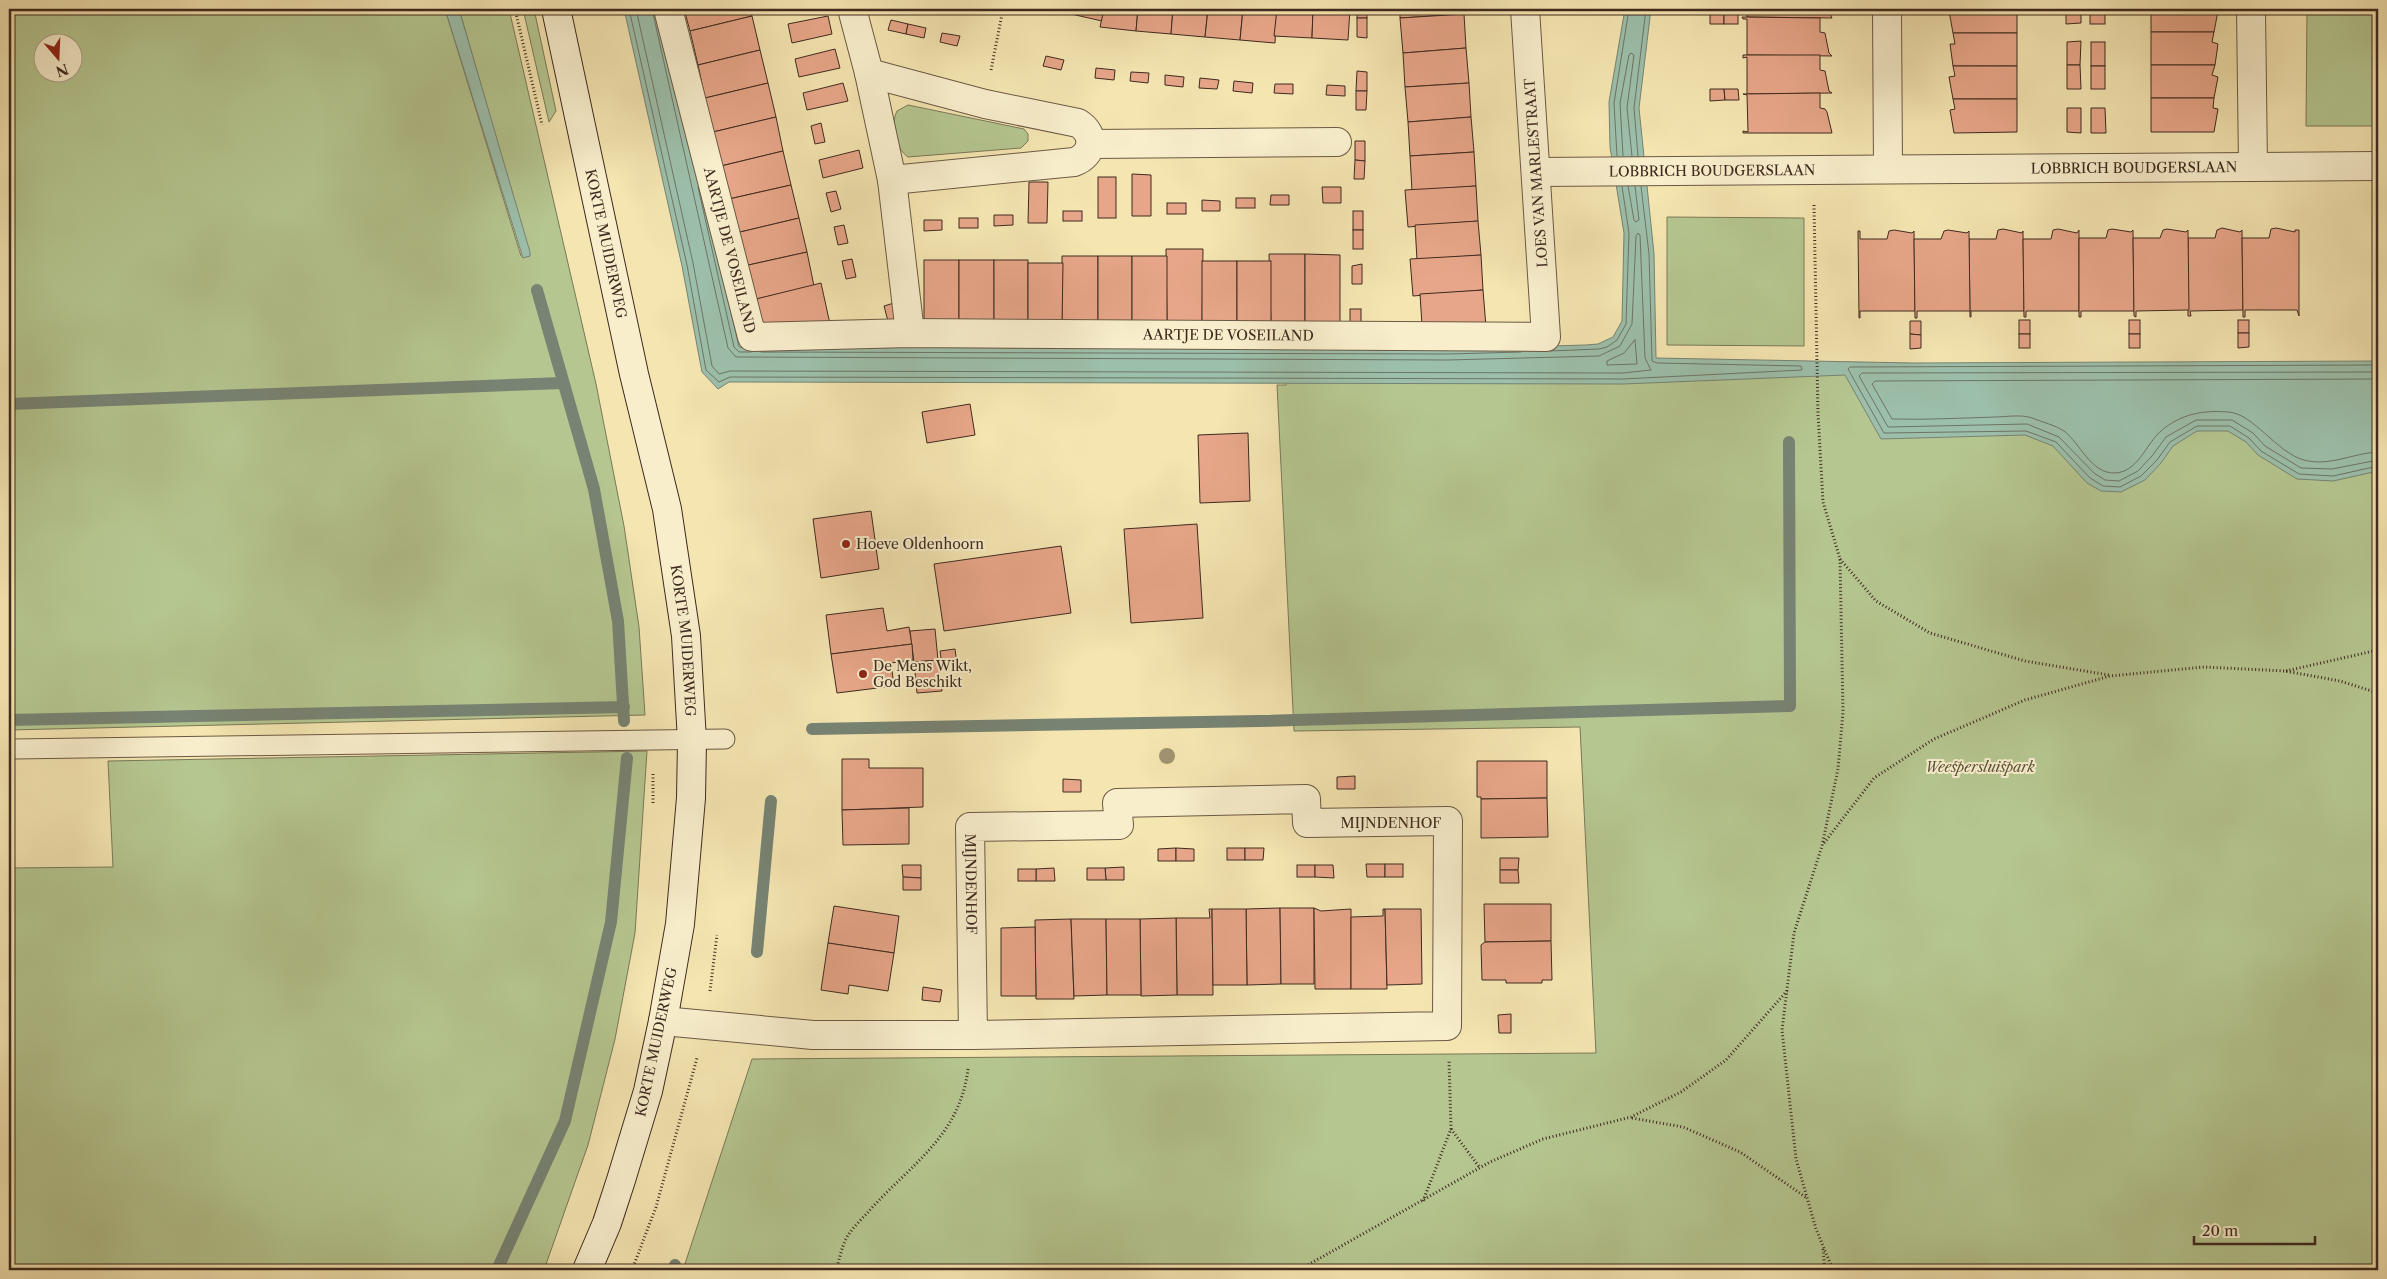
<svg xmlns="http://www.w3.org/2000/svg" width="2387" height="1279" viewBox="0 0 2387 1279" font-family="'Libre Caslon Text',serif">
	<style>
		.green { fill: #b5c690; stroke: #7a7858; fill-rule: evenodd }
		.water { fill: #9cbfab; stroke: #778373 }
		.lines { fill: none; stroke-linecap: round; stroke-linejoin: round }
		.shore { stroke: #6e7465; stroke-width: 1 }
		.stream { stroke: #778373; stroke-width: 12 }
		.building { fill: #e7a689; stroke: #3f2a1f }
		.lane-casing { stroke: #6c5944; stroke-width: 21 }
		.street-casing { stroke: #6c5944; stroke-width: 30 }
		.secondary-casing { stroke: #3f2a1f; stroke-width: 30 }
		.path { stroke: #3f2a1f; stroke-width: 3; stroke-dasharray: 1 2.5; stroke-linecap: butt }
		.lane { stroke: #f8eecc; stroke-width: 19 }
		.street { stroke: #f8eecc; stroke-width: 28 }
		.secondary { stroke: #f8eecc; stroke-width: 28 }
		.tree { fill: #a09470 }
		.poi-dot { fill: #8f2418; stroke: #f8eecc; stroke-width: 2 }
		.labels { text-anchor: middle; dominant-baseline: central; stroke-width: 4; stroke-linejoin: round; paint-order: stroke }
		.street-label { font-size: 14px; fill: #3f2a1f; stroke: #f8eecc }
		.poi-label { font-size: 14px; fill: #3f2a1f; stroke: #f8eecc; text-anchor: start }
		.park-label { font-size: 14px; font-style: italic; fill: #5c513b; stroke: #f8eecc }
	</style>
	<rect width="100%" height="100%" fill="#f4e5b1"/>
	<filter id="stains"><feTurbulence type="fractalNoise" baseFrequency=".004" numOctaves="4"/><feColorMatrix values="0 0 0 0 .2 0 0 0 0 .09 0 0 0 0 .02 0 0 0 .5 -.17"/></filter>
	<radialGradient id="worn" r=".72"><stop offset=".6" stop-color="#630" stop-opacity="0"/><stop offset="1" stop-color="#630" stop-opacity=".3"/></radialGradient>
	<g class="green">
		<path d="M9 9H445L521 256H530L459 9H509L596 384 624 526 639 627 645 715 9 730ZM42 42H72V72H42Z"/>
		<polygon points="523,9 534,9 556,111 549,122"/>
		<polygon points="2307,9 2378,9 2378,126 2306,126"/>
		<path d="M908 105 1024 129 1028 134V141L1021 148 908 157C895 148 890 125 897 111Z"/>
		<polygon points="1667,217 1804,218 1804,346 1667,345"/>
		<polygon points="1285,364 2378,373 2378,1270 683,1270 752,1059 1596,1053 1580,727 1294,731 1277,385 1286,385"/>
		<polygon points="647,751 635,933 615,1039 588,1145 544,1270 9,1270 9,868 113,867 108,761"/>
	</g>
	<g class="water">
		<polygon points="445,9 459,9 530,252 530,256 523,258"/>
		<polygon points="624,9 662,9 739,347 1448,349 1586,345 1598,344 1613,337 1622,321 1624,233 1610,147 1609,102 1625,9 1651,9 1639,108 1654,254 1656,358 1913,363 2378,361 2378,471 2333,481 2297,479 2258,455 2246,442 2228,431 2197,431 2173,446 2161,463 2145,480 2121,492 2101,491 2087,483 2053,446 2025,435 1881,439 1845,375 1623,384 729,382 718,389 702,372 682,266"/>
	</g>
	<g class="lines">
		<g class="shore">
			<polyline points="629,9 687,265 706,370 719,382 730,377 1623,379 1802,370 1801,366 1657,363 1652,361 1649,254 1641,186"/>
			<polyline points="636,9 693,263 712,366 719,374 730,371 1623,373 1651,370 1645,358 1640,235 1638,233 1636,236 1632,324 1620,346 1599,356 1448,360 736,357 728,348 652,9"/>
			<polyline points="1617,156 1614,103 1629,9"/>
			<polyline points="1623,156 1620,103 1629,55 1631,53 1634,55 1627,108 1632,156"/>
			<polyline points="1638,156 1634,108 1646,9"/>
			<polyline points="1628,186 1634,220 1636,222 1639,220 1635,186"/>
			<polyline points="698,187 734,347 739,352 751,352"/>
			<polygon points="1635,340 1637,364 1607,365 1607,361 1624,353"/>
			<polyline points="1550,351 1599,349 1607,347 1617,340 1626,324 1629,233 1622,186"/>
			<polyline points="761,352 1448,354 1521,352"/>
			<polyline points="2378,365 1850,367 1848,369 1884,433 2026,431 2056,442 2090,478 2103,486 2120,487 2141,476 2157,460 2170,442 2197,426 2230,426 2249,438 2261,451 2299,474 2333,476 2378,466"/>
			<polyline points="2378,372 1862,373 1859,376 1888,427 2027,424 2059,437 2094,473 2105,480 2119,481 2138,471 2152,456 2166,437 2196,420 2232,420 2253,433 2265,446 2301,468 2332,469 2378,460"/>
			<path d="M2378 379 1875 381 1872 384 1892 419C1926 420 1961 418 1995 417 2006 417 2021 414 2032 418 2042 422 2055 425 2064 431 2080 443 2091 474 2115 473 2138 472 2146 444 2161 431 2181 414 2202 410 2228 412 2253 413 2277 453 2304 460 2329 467 2353 453 2378 452"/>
		</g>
		<g class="stream">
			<polyline points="537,290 594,489 618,621 624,721"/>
			<polyline points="9,404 562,383"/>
			<polyline points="9,720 624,707"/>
			<polyline points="812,729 1259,721 1790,706 1789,442"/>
			<polyline points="757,952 771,801"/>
			<polyline points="497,1270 565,1121 611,922 627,758"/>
			<polyline points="674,1270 675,1265"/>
		</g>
	</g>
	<g class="building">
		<polygon points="684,9 750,9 752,16 690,31"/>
		<polygon points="1058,9 1104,9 1102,21 1058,11"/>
		<polygon points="1104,9 1138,9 1136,31 1100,27"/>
		<polygon points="1138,9 1173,9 1171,34 1136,31"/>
		<polygon points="1173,9 1208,9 1205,37 1171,34"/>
		<polygon points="1208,9 1243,9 1240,40 1205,37"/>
		<polygon points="1243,9 1277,9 1275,43 1240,40"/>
		<polygon points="1277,9 1313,9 1312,38 1274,36"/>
		<polygon points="1313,9 1350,9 1348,40 1312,38"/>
		<rect x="1357" y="9" width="10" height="9"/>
		<polygon points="1400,9 1464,9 1464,14 1400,18"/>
		<polygon points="1747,9 1828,9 1832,18 1747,17"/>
		<polygon points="1955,9 2017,9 2017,33 1953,33 1949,11 1955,11"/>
		<polygon points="2066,9 2081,9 2081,23 2066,24"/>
		<rect x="2090" y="9" width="15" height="15"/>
		<polygon points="2151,9 2213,9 2218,11 2214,32 2151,32"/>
		<polygon points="1710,12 1724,13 1724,24 1710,24"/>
		<rect x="1724" y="13" width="14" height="11"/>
		<polygon points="1464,14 1466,48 1403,53 1400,18"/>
		<polygon points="752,16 760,50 698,65 690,31"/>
		<polygon points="828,16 832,34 792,43 788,24"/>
		<polygon points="1742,17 1820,18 1820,32 1825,33 1829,53 1832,56 1747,55 1747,19 1743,19"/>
		<polygon points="1357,18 1367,18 1367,38 1357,37"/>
		<polygon points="891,20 908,24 906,34 888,30"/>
		<polygon points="908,24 926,28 924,38 906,34"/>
		<polygon points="2151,32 2214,32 2212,42 2218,44 2215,65 2151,65"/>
		<polygon points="942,33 960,36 957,46 940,42"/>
		<polygon points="1953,33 2017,33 2017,66 1953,66 1950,44 1955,44"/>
		<polygon points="2081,41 2080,65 2067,65 2067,42"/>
		<rect x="2091" y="42" width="14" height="24"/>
		<polygon points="1466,48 1469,83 1405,87 1403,53"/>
		<polygon points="835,49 840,68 799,77 795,59"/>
		<polygon points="760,50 768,83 705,98 698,65"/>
		<polygon points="1743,55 1820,55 1820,70 1825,71 1829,91 1832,93 1747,94 1747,57 1743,58"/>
		<polygon points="1046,56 1064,60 1061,70 1043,66"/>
		<polygon points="2067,65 2080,65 2081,89 2067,89"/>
		<polygon points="2151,65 2215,65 2212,75 2218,77 2214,98 2151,98"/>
		<polygon points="1953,66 2017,66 2017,99 1953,99 1949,77 1955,76"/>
		<rect x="2091" y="66" width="14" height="23"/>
		<polygon points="1096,68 1115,70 1114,80 1095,78"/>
		<polygon points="1357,71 1367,72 1367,91 1356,91"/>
		<polygon points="1131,72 1149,73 1148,83 1130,81"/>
		<polygon points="1165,75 1184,77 1183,87 1165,85"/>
		<polygon points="1200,78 1219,80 1217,89 1199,88"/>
		<polygon points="1234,81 1253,83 1252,93 1233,91"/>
		<polygon points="768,83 776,117 713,132 705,98"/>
		<polygon points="843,83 848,101 807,110 803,93"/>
		<polygon points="1469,83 1471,117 1408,122 1405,87"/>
		<polygon points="1275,84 1293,84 1293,94 1274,93"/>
		<polygon points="1327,85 1345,86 1345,96 1326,95"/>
		<polygon points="1710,89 1724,89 1725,100 1710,101"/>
		<polygon points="1724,89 1738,89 1739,100 1725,100"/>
		<polygon points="1356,91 1367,91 1366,110 1356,110"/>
		<polygon points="1820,93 1820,108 1825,109 1827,112 1832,133 1743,133 1743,131 1748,132 1747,95 1743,94"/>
		<polygon points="2151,98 2214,98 2213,108 2218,109 2214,132 2151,132"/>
		<polygon points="1953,99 2017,99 2017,132 1954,133 1950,110 1955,109"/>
		<polygon points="2067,108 2081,108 2081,133 2067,132"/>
		<polygon points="2091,108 2105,108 2106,133 2091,133"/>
		<polygon points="776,117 783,151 721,166 713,132"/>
		<polygon points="1471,117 1474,152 1410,156 1408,122"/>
		<polygon points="821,123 825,142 815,144 811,126"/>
		<polygon points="1355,141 1365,141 1365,161 1355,160"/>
		<polygon points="859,150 863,168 823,178 819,160"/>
		<polygon points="783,151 791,185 729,199 721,166"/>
		<polygon points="1474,152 1476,186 1412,191 1410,156"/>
		<polygon points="1355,160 1365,161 1364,179 1354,179"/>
		<polygon points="1132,174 1151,175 1151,216 1132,216"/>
		<rect x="1098" y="177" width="18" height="41"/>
		<polygon points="1029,182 1048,182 1047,223 1028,223"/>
		<polygon points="791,185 799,218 736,233 729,199"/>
		<polygon points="1476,186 1478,221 1408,227 1405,190"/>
		<polygon points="1322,187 1341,187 1341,203 1323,203"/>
		<polygon points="836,191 841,209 831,212 826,193"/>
		<polygon points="1271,195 1289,195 1289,205 1270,205"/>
		<rect x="1236" y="198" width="19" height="10"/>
		<polygon points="1202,200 1220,201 1220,211 1202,211"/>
		<rect x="1167" y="203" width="19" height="11"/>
		<rect x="1063" y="211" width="19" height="10"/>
		<rect x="1353" y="211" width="10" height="19"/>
		<polygon points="994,215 1013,215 1013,225 994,226"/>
		<polygon points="799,218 807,252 744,266 736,233"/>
		<rect x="959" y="218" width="19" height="10"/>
		<polygon points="924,220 942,220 942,230 924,231"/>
		<polygon points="1478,221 1481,255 1417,260 1415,225"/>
		<polygon points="844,225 848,243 838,245 834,227"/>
		<polygon points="2222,228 2240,232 2242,230 2243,310 2190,311 2191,316 2188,316 2188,238 2215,238 2217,230"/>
		<polygon points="2276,228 2295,232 2295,230 2299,230 2299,316 2297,310 2245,310 2245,317 2243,317 2242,238 2269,238 2271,229"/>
		<polygon points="2003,229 2022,233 2023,231 2024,311 1971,311 1971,317 1970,317 1969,239 1996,239 1998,230"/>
		<polygon points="2058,229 2077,233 2079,230 2079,311 2026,311 2026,317 2024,317 2023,239 2051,239 2053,230"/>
		<polygon points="2112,229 2131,232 2133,230 2134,311 2081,311 2081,317 2079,317 2079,238 2106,238 2108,230"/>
		<polygon points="2167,229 2186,232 2188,230 2189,310 2136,311 2136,317 2134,316 2133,238 2160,238 2163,230"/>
		<rect x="1353" y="230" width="10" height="19"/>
		<polygon points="1894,230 1912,233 1914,231 1915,311 1860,311 1860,318 1859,318 1858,231 1860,231 1860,239 1887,239 1889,231"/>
		<polygon points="1948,230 1967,233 1969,231 1970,311 1917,311 1917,318 1915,318 1914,239 1941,239 1944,231"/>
		<polygon points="1166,249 1203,249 1202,325 1167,325"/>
		<polygon points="807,252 814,286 752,300 744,266"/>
		<polygon points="1269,254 1305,254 1305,325 1271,325"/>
		<polygon points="1305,254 1340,255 1340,325 1305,325"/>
		<polygon points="1481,255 1483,290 1413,296 1410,259"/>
		<polygon points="1062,256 1098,256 1098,325 1062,324"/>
		<polygon points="1098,256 1132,256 1132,324 1098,325"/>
		<polygon points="1132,256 1167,256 1167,325 1132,324"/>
		<polygon points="852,259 856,277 846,279 842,261"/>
		<rect x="924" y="260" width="35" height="64"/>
		<rect x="959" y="260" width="35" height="64"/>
		<rect x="994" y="260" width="34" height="64"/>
		<rect x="1202" y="261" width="35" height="64"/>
		<rect x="1237" y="261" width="34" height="64"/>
		<polygon points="1028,263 1063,263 1062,324 1028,324"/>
		<polygon points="1362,264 1362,284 1352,284 1352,266"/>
		<polygon points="821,283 830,324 758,324 752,300"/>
		<polygon points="1483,290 1486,327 1422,325 1420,294"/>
		<polygon points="894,303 899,325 889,325 884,306"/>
		<rect x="1350" y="309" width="11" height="18"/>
		<rect x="2019" y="320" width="11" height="14"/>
		<rect x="2129" y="320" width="11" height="14"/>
		<rect x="2238" y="320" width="11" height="13"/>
		<polygon points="1910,321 1921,321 1921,335 1910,334"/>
		<polygon points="2238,333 2249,333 2249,347 2238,348"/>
		<polygon points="1910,334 1921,335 1921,348 1910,349"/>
		<rect x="2019" y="334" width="11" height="14"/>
		<rect x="2129" y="334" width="11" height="14"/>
		<polygon points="970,404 975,435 927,443 922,412"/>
		<polygon points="1248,433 1250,501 1200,503 1198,435"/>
		<polygon points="871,511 879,569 821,578 813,519"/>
		<polygon points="1197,524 1203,618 1131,623 1124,529"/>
		<polygon points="1061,546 1071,613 944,631 934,564"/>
		<polygon points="883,608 887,631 909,627 912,644 831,654 826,615"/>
		<polygon points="935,629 938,660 914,662 910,631"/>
		<polygon points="912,644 913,660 891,663 894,686 837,693 831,654"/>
		<polygon points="955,649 957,664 942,665 940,651"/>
		<polygon points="938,660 942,691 917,693 914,662"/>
		<polygon points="842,759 869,759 869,768 923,768 923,807 842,810"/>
		<polygon points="1477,761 1547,761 1547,798 1481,799 1481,797 1477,797"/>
		<polygon points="1355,776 1355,789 1337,789 1337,777"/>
		<polygon points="1063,779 1081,780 1081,792 1063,792"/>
		<polygon points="1547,798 1548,837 1481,838 1481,799"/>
		<polygon points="909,808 909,844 843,845 842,810"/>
		<polygon points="1176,848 1176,861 1158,861 1158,849"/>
		<polygon points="1176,848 1194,849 1194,861 1176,861"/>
		<rect x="1227" y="848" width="18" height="12"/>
		<polygon points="1245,848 1264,848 1263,860 1245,860"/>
		<polygon points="1500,858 1519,858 1518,870 1500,870"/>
		<polygon points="1366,864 1385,864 1385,877 1367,877"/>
		<rect x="1385" y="864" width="18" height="13"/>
		<polygon points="902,865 921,865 921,878 903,877"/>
		<rect x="1297" y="865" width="18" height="12"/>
		<polygon points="1315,865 1333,865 1334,878 1315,877"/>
		<polygon points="1124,867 1124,880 1106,880 1105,868"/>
		<polygon points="1054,868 1055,881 1036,881 1036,869"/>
		<polygon points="1087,868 1105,868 1106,880 1087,880"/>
		<rect x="1018" y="869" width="18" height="12"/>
		<polygon points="1500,870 1518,870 1519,883 1500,883"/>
		<polygon points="903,877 921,878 921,890 903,890"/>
		<polygon points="1484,904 1551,904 1551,941 1485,942"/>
		<polygon points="834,906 899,916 894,953 828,943"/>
		<polygon points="1280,908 1281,984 1247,985 1246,909"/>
		<polygon points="1280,908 1314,908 1314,984 1281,984"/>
		<polygon points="1314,908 1321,911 1351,909 1351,989 1315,989"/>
		<polygon points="1209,909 1212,909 1213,995 1177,995 1176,918 1210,918"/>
		<polygon points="1212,909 1246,909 1247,985 1213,985"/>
		<polygon points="1383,909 1385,909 1387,989 1351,989 1351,917 1383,916"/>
		<polygon points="1385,909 1421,909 1422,984 1387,985"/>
		<polygon points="1176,918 1177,995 1141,996 1140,919"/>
		<polygon points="1071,919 1074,999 1036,999 1035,920"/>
		<polygon points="1071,919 1106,919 1107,995 1074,996"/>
		<polygon points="1106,919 1140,919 1141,995 1107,995"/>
		<polygon points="1035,927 1036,996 1001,996 1001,928"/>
		<polygon points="1551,941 1552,980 1542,980 1542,983 1506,983 1506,980 1482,980 1481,945 1485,942"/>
		<polygon points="828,943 894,953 888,991 849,985 848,994 821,990"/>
		<polygon points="923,987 942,990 940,1002 922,1000"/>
		<polygon points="1511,1014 1511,1033 1499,1033 1498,1015"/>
	</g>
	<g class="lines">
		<defs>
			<polyline id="lane" points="14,749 725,739"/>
			<g id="street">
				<path id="s1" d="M668 9 752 337 910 333 1546 337 1525 9"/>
				<polyline points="852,9 869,73 892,180 910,333"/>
				<polyline points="1887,9 1888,169"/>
				<polyline points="2251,9 2253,167"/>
				<path d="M869 73 985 104 1078 123C1096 134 1094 155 1074 162L892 180"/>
				<polyline points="1091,144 1337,142"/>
				<path id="s2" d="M1536 172 2378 166"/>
				<path id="s3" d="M663 1021 813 1035H973L1447 1026 1448 821 1307 823 1306 799 1117 803 1119 825 970 827 973 1035"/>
			</g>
			<g id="secondary">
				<path id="s4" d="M556 9 634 374 667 509 686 636 692 741 691 798 680 924 663 1021 648 1091 621 1180 607 1223 587 1270"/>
			</g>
		</defs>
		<use href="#lane" class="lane-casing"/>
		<use href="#street" class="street-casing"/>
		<use href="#secondary" class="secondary-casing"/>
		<g class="path">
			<polyline points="515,9 542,125"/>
			<polyline points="991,70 1003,9"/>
			<polyline points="1814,205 1818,414 1823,502 1840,559 1843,712 1838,769 1822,846 1794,933 1782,1030 1796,1159 1816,1229 1833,1270"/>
			<polyline points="1840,559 1876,601 1930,633 2025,661 2109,675"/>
			<polyline points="2286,671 2378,650"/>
			<polyline points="653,803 653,772"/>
			<polyline points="1824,843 1874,778 1934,739 2025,700 2110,676 2204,667 2285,671 2340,681 2378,693"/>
			<polyline points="710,991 717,935"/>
			<polyline points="1632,1118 1683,1127 1740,1152 1807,1198"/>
			<polyline points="1451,1129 1480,1168"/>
			<polyline points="1423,1201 1451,1129 1449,1060"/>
			<polyline points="1823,1249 1825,1270"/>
			<polyline points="632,1270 656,1207 697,1058"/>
			<path d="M836 1270C840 1259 842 1243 849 1234 854 1226 863 1218 869 1211 911 1164 960 1136 968 1069"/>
			<polyline points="1299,1270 1490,1162 1543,1139 1631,1117 1681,1092 1726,1060 1787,991"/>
		</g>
		<use href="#lane" class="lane"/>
		<use href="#street" class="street"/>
		<use href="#secondary" class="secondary"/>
	</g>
	<circle class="tree" cx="1167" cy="756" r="8"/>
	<g class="poi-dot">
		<circle cx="846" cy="544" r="5"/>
		<circle cx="863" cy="674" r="5"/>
	</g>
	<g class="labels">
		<g class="street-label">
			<text stroke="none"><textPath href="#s2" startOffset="598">LOBBRICH BOUDGERSLAAN</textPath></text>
			<text stroke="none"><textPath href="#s2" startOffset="176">LOBBRICH BOUDGERSLAAN</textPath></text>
			<text transform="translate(1536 173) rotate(-94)">LOES VAN MARLESTRAAT</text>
			<text stroke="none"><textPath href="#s4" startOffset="240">KORTE MUIDERWEG</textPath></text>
			<text stroke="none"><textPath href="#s1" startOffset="249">AARTJE DE VOSEILAND</textPath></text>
			<text stroke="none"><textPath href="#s1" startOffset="815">AARTJE DE VOSEILAND</textPath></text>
			<text stroke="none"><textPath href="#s4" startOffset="645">KORTE MUIDERWEG</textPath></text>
			<text x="1391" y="823">MIJNDENHOF</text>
			<text stroke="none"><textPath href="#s3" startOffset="1572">MIJNDENHOF</textPath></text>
			<text transform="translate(656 1042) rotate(-78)">KORTE MUIDERWEG</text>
		</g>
		<g class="poi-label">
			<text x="856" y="544">Hoeve Oldenhoorn</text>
			<text x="873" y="666">De Mens Wikt,<tspan x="873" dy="16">God Beschikt</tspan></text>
		</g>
		<g class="park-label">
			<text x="1980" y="767">Weespersluispark</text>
		</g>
	</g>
	<rect width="2387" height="1279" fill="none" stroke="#f4e5b1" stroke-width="30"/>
	<rect x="10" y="10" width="2367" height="1259" fill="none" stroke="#3f2a1f" stroke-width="2.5"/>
	<rect x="15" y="15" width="2357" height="1249" fill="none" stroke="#3f2a1f"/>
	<g transform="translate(58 58) rotate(161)"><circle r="24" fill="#f8eecc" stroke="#aea087"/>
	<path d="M0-4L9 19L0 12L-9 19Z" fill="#8f2418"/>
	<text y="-8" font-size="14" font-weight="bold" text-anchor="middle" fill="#3f2a1f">N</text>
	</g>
	<path d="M2194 1236v8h121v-8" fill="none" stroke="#3f2a1f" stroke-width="2.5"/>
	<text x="2202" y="1236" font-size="15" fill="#3f2a1f" stroke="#f8eecc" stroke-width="4" paint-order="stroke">20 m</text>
	<rect width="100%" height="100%" filter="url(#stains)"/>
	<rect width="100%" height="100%" fill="url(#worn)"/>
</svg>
